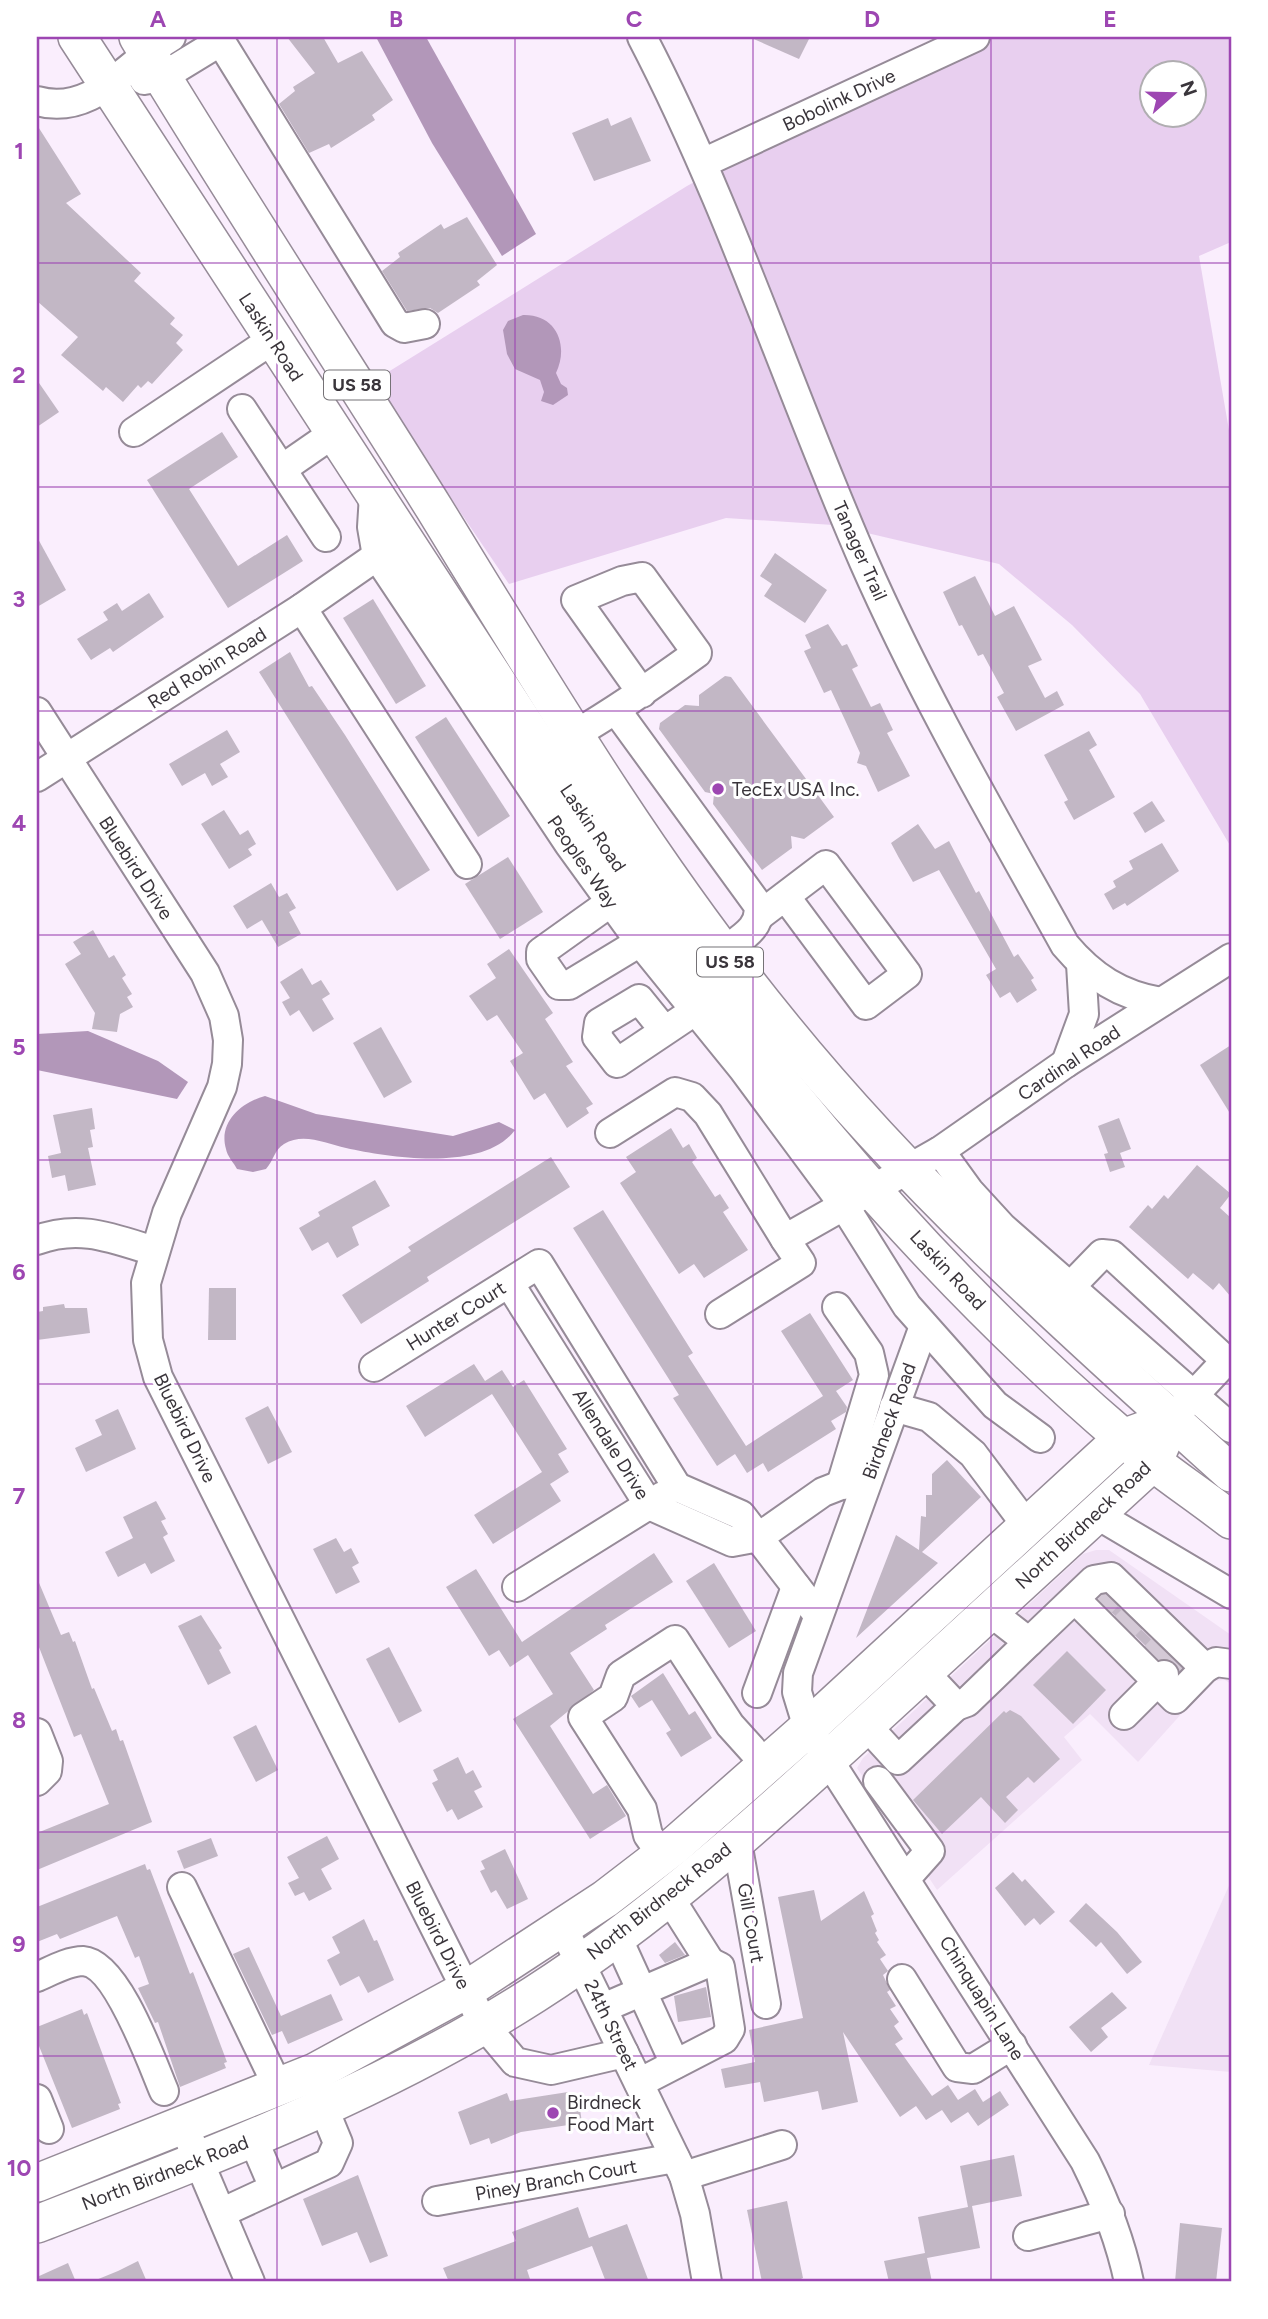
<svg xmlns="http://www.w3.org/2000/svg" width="1268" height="2319" viewBox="0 0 1268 2319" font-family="Figtree,sans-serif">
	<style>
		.built { fill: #f1e1f5 }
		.green { fill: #e8cfef; fill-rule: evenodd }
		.water { fill: #b297b9 }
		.building { fill: #c2b7c5 }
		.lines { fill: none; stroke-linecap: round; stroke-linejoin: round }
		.minor-tunnel { stroke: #d4c9d6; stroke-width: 28; stroke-dasharray: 28 14; stroke-linecap: butt }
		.minor-casing { stroke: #968b98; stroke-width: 32 }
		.major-casing { stroke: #968b98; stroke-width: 40 }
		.minor { stroke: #fff; stroke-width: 28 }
		.major { stroke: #fff; stroke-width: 37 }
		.grid { fill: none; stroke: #9d46b2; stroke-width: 2; stroke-opacity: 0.55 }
		.poi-dot { fill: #9d46b2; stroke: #fff; stroke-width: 2.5 }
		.labels { text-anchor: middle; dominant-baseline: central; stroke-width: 6; stroke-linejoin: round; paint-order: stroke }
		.shield { fill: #fff; stroke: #757276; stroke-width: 2 }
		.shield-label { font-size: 18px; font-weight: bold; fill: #3a353b }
		.street-label { font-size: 19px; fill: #3a353b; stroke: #fff }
		.poi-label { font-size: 19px; fill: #3a353b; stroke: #fff; text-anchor: start }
		.neatline { fill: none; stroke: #9d46b2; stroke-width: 2.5 }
		.grid-label { font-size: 23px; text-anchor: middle; font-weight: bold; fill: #9d46b2 }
	</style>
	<rect width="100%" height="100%" fill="#faeefd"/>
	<g class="built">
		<polygon points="1096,1550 1109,1550 1231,1635 1231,1684 1225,1680 1211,1681 1138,1762 1090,1714 1064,1737 1082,1760 937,1890 857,1768 863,1758 1083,1554"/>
		<polygon points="1231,1881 1231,2072 1149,2065 1204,1942"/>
	</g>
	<path class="green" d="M994 37H1231V242L1199 256 1231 442V847L1140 694 1072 625 999 564 833 525 726 518 509 584 372 382 687 186 757 148ZM1152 74H1194V116H1152Z"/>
	<g class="water">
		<polygon points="376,37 426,37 536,234 502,256 432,143"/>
		<path d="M523 315C557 314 569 346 556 373L561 384 567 388 568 395 553 405 541 401 544 392 540 380 515 369 507 354 503 330 508 321Z"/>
		<polygon points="88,1031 158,1061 188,1082 177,1099 37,1070 37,1034"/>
		<path d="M265 1096 316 1114 453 1136 499 1122 515 1130C484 1172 391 1158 346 1148 326 1144 304 1132 284 1144 274 1150 274 1160 266 1169L253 1172 237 1169C234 1163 227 1156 226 1149 218 1122 242 1102 265 1096Z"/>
	</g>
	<g class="building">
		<polygon points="287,37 323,37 338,63 362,51 393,100 372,115 375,120 347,138 331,148 329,144 309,153 279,104 295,91 293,87 315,73"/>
		<polygon points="749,37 810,37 799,59"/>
		<polygon points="631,117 651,161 594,181 572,133 608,118 611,126"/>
		<polygon points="37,125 81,194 66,203 141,273 134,281 175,318 170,324 183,335 176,343 183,350 152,384 148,381 141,388 138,385 123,402 106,387 103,391 61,355 78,337 37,301"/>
		<polygon points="467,217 497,265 477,281 480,285 438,313 430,308 407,311 382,271 400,257 398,253 441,224 444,229"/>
		<polygon points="37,380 59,412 37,427"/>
		<polygon points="222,432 238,457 189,489 238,566 287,535 303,561 228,608 147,480"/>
		<polygon points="37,537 66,590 37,607"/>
		<polygon points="775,553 827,590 805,623 764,596 772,584 760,576"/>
		<polygon points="975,576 995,616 1014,606 1042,660 1028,666 1045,698 1057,691 1064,705 1016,731 997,697 1004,693 983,654 978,656 962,625 959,626 943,592"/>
		<polygon points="149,593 164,617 113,652 110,648 91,660 77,639 108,620 103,612 117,603 122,611"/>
		<polygon points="373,599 426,686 396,704 343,618"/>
		<polygon points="828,624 842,646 847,644 858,666 852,669 871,707 880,703 893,730 887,733 910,776 878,792 866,766 857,763 860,753 845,720 831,690 824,693 804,651 811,648 805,635"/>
		<polygon points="290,652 309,687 312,686 345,735 430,870 397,891 259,672"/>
		<polygon points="725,676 731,677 834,817 804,839 791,836 792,848 762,870 713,804 714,794 705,792 659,729 660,723 685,705 699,706 699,695"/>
		<polygon points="446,717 510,816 478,837 415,737"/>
		<polygon points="227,730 240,752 220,764 228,777 212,786 205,773 182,786 169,764"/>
		<polygon points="1089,731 1097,745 1089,750 1115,797 1074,820 1064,802 1068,800 1044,755"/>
		<polygon points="1152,801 1165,821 1145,833 1133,813"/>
		<polygon points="224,810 240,835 248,830 256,844 248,849 252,855 229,869 201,824"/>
		<polygon points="918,824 935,849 949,841 976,893 979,891 1014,957 1018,954 1034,978 1031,980 1037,990 1017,1003 1010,992 1000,998 986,975 996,969 939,870 913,882 899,858 891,843"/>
		<polygon points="1162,843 1179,871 1127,906 1125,903 1113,910 1104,894 1116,887 1113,881 1133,869 1129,861"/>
		<polygon points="508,857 543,912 500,939 465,884"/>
		<polygon points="271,883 279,897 287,893 296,908 289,912 301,934 278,947 262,920 247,929 233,906"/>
		<polygon points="93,930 109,958 114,955 126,975 122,978 132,994 127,997 133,1007 120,1014 117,1032 92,1029 95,1013 65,964 81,954 73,942"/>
		<polygon points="509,949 553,1013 545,1019 573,1062 566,1066 593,1104 586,1108 589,1113 567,1128 545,1093 534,1100 510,1061 523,1053 497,1015 487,1021 469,996 496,978 487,964"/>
		<polygon points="302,968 312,985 321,980 330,994 322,999 334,1019 313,1032 299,1010 290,1016 282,1002 290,998 280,982"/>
		<polygon points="381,1027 412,1082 384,1098 353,1043"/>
		<polygon points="1231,1045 1231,1115 1200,1065"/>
		<polygon points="92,1108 95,1129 90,1130 93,1147 88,1148 96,1185 68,1191 65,1175 52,1178 48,1156 61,1153 53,1115"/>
		<polygon points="1119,1118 1131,1149 1120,1153 1125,1167 1110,1172 1104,1154 1108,1153 1098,1126"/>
		<polygon points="671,1128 683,1148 689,1144 697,1158 692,1162 715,1197 720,1194 729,1208 723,1212 748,1250 704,1278 694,1264 679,1274 620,1183 636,1172 626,1157"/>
		<polygon points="551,1157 570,1187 427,1277 429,1281 361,1324 342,1295 411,1251 408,1247"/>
		<polygon points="1197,1165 1231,1194 1220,1208 1231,1218 1231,1297 1219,1283 1213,1290 1193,1273 1188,1279 1129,1227 1148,1205 1152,1209 1164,1195 1168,1199"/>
		<polygon points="375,1180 390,1206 352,1227 359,1245 337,1258 328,1242 312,1251 299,1228 320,1216 318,1212"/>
		<polygon points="603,1210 693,1353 688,1356 746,1446 823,1396 781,1331 810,1313 853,1380 836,1391 847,1407 846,1412 831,1421 836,1429 768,1472 763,1463 747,1473 735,1454 717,1466 673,1398 679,1395 573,1228"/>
		<polygon points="209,1288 236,1288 236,1340 208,1340"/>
		<polygon points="64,1304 65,1308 87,1308 90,1333 37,1340 37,1312 43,1311 43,1307"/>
		<polygon points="474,1364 485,1381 502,1370 513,1387 524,1380 567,1449 558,1454 569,1472 550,1484 561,1501 493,1544 474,1515 542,1472 492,1394 425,1437 406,1406"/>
		<polygon points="268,1406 292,1452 268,1464 245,1418"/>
		<polygon points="118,1409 136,1449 86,1472 75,1448 102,1435 95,1420"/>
		<polygon points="947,1460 981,1497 922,1552 938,1563 856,1638 896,1535 919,1550 921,1516 926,1517 926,1495 932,1495 932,1474"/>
		<polygon points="156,1501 166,1519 161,1521 168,1534 163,1537 175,1561 151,1574 145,1563 118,1577 105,1552 133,1538 123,1517"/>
		<polygon points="336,1538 344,1552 351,1548 359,1563 352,1567 360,1582 336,1594 313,1549"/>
		<polygon points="654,1553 673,1582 605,1625 607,1629 570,1653 594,1690 550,1726 593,1794 607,1785 626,1816 590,1839 513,1719 553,1694 528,1655 510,1667 499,1650 489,1656 446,1587 476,1569 522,1642"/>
		<polygon points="714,1563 756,1631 729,1648 686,1581"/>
		<polygon points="37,1578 61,1635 69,1632 73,1642 75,1641 92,1689 94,1688 112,1731 116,1729 120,1741 123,1740 152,1822 37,1870 37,1833 109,1804 81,1734 74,1737 37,1642"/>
		<polygon points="1102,1595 1106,1595 1181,1668 1169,1659 1159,1659 1098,1599"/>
		<polygon points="201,1615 222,1648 219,1650 231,1673 208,1685 178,1626"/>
		<polygon points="389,1647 422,1711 399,1723 366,1659"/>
		<polygon points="1067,1651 1106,1690 1073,1724 1033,1685"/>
		<polygon points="663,1673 689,1715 695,1711 712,1738 681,1757 666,1733 671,1730 652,1700 639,1708 631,1696"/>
		<polygon points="1010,1710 1021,1716 1060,1759 1034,1783 1028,1777 1006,1797 1018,1810 1005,1823 981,1797 942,1834 913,1800 1004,1711 1006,1713"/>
		<polygon points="256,1725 278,1770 256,1782 233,1737"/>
		<polygon points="458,1757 466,1774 473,1770 482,1787 474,1791 483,1807 458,1820 452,1809 447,1812 432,1783 438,1780 433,1770"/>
		<polygon points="327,1836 339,1859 321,1869 332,1889 309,1901 304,1892 295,1896 288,1883 299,1878 287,1857"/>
		<polygon points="211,1838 218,1856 184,1869 177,1851"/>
		<polygon points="505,1849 528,1899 507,1909 496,1890 491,1893 480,1871 485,1869 481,1861"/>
		<polygon points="145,1864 147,1870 150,1869 190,1974 193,1972 227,2062 224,2063 226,2068 180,2087 158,2022 155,2023 138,1988 149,1984 139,1956 135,1958 117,1916 60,1939 57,1934 37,1942 37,1907"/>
		<polygon points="1013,1872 1022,1882 1025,1879 1055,1912 1040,1925 1034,1918 1025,1926 995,1888"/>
		<polygon points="814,1890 821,1921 864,1891 874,1914 871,1916 877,1931 875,1933 879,1940 877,1942 886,1955 880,1959 888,1971 883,1975 890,1990 887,1992 896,2006 890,2009 899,2022 894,2026 903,2039 895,2044 932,2096 948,2085 958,2100 975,2089 983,2102 1000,2091 1009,2105 978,2126 968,2112 951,2123 942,2110 926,2120 916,2106 900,2117 843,2032 858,2102 822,2110 818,2091 764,2102 760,2082 725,2088 721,2069 755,2062 749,2030 803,2018 778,1897"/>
		<polygon points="1086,1903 1117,1932 1142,1962 1127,1974 1101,1942 1096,1947 1069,1921"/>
		<polygon points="364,1919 374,1941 377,1940 394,1980 368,1993 359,1976 340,1986 327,1960 340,1953 332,1937"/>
		<polygon points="675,1942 685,1955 665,1963 659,1955"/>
		<polygon points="249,1947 281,2016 331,1994 343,2020 288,2044 282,2031 272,2035 233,1954"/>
		<polygon points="706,1987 711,2017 678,2022 674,1996"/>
		<polygon points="1112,1992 1127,2008 1101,2028 1108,2037 1091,2052 1069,2027"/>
		<polygon points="82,2009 84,2015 87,2013 121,2103 118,2104 120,2109 72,2128 37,2041 37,2027"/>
		<polygon points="568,2092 568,2096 578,2095 582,2123 521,2132 491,2144 489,2138 470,2145 458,2112 507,2093 510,2101"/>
		<polygon points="1014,2155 1022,2196 972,2206 980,2248 927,2258 932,2282 889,2282 884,2261 925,2253 918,2217 968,2207 960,2166"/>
		<polygon points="358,2175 388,2256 370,2263 357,2232 322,2246 303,2199"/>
		<polygon points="787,2201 803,2278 795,2282 762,2282 747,2210"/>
		<polygon points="578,2207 589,2238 627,2224 649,2282 606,2282 592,2246 527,2270 530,2279 521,2282 449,2282 443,2268 516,2241 512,2232"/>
		<polygon points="1180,2223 1222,2228 1216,2282 1175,2282"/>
		<polygon points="138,2261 147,2282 91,2282 118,2271"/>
		<polygon points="68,2263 76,2282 37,2282 37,2277"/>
	</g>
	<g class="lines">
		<g class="minor-tunnel">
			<polyline points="1097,1608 1109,1595"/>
			<polyline points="1120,1631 1133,1618"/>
			<polyline points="1150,1661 1162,1648"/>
			<polyline points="1164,1675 1176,1662"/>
		</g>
		<defs>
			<g id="minor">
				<polyline points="218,37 395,323 404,328 425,324"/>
				<path d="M642 37C730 206 788 388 864 562 922 694 995 819 1065 945 1092 977 1120 995 1161 1002"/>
				<polyline points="144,80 162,77 221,41"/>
				<path d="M37 101C93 117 128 62 171 37"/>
				<polyline points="703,163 975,37"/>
				<polyline points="242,409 326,537"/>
				<polyline points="134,432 272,340"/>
				<polyline points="282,469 334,433"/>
				<polyline points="374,495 372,527 377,556 569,844 640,942 743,1069 843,1204 907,1306 995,1405 1040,1438"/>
				<polyline points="302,608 467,864"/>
				<path d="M616 710 758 905C763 928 739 939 723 952"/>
				<polyline points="37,712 205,973 224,1016 228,1040 227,1064 222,1087 167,1213 146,1283 148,1340 158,1377 484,2025 515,2062 551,2070 624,2053"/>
				<path d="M574 735C617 710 657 682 697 653L642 577 622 581 576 600 642 693"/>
				<polyline points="37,777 302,608 377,556"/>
				<polyline points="611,902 541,952 541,959 559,985 569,985 640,942"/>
				<polyline points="760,915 826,865 907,974 866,1005 785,896"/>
				<polyline points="664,1030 639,999 599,1023 597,1037 617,1063 696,1010"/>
				<polyline points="1066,1063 1084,1014 1081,964"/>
				<polyline points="610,1133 675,1092 692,1097 708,1114 785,1239 940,1151 1066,1063 1231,958"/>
				<polyline points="940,1151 969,1191 1002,1227 1231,1428"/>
				<path d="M37 1240C79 1224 112 1238 154 1251"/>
				<polyline points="509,1283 649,1505 732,1542 759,1537 823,1492 841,1485 866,1483"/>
				<polyline points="1070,1287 1102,1254 1112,1255 1220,1355 1222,1365 1180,1410"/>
				<polyline points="837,1307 869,1353 874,1375 841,1485"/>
				<polyline points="720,1314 801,1263 785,1239"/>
				<path d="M924 1326 798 1673 797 1692 808 1728 1085 2161C1105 2201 1120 2239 1129 2282"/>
				<polyline points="374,1367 539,1264 677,1487 741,1515 818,1615"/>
				<polyline points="894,1407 929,1417 973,1454 1027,1526"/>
				<polyline points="1096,1514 1231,1594"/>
				<polyline points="517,1587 663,1496"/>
				<polyline points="1075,1599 1175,1699 1205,1668"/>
				<polyline points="989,1611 1029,1642 1094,1580 1111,1577 1205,1668 1216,1662 1231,1664"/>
				<polyline points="757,1693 796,1587"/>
				<polyline points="956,1706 967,1702 1029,1642"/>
				<polyline points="1124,1715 1164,1675"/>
				<polyline points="866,1725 898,1760 956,1706 924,1672"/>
				<polyline points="37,1733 48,1761 47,1771 37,1781"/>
				<polyline points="878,1781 930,1851 906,1878"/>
				<polyline points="737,1842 766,2004"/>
				<polyline points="662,1855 648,1835 642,1809 583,1717 613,1697 621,1675 675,1640 730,1725 766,1765"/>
				<polyline points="182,1887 278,2087"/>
				<polyline points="669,1897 710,1962"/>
				<polyline points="563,1928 684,2176 695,2214 707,2282"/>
				<polyline points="617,1937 675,2064"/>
				<path d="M37 1977C51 1971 68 1961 83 1961 117 1963 152 2063 164 2091"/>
				<polyline points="902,1979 957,2067 973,2069 1012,2045"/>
				<polyline points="603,2008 710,1962 720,1967 730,2029 724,2039 639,2083"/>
				<polyline points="37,2099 49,2129"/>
				<polyline points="253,2139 274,2188"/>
				<polyline points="191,2143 250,2282"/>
				<polyline points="684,2176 782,2145"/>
				<polyline points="437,2201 675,2158"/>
				<polyline points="221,2213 329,2163 338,2143 324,2109"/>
				<polyline points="1028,2236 1110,2214"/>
			</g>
			<g id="major">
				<path d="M77 37 566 788C724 1025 905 1251 1122 1437 1156 1467 1195 1492 1231 1520"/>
				<path d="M138 37C234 196 336 351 434 508 542 684 648 863 779 1023 913 1189 1073 1331 1231 1473"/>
				<polyline points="37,2183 315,2072 466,1990 605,1899 674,1846 808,1728 1123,1438 1145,1430"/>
				<path d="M37 2224C208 2157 379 2094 535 1994 655 1917 760 1822 865 1726 961 1638 1058 1549 1154 1461L1163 1440"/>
			</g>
		</defs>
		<use href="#minor" class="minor-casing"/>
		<use href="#major" class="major-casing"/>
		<use href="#minor" class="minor"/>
		<use href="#major" class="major"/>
	</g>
	<path class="grid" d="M277 37V2282M515 37V2282M753 37V2282M991 37V2282M37 263H1231M37 487H1231M37 711H1231M37 935H1231M37 1160H1231M37 1384H1231M37 1608H1231M37 1832H1231M37 2056H1231"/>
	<g class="poi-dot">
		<circle cx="718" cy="789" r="7"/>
		<circle cx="553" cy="2113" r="7"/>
	</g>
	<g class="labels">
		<g class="shield">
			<rect x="324" y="370.5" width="66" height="29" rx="5"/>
			<rect x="697" y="947.5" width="66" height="29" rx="5"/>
		</g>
		<g class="shield-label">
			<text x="357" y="385">US 58</text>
			<text x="730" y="962">US 58</text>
		</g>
		<g class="street-label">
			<text transform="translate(839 100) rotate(-25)">Bobolink Drive</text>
			<text transform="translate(271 337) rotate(57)">Laskin Road</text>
			<text transform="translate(860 551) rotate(66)">Tanager Trail</text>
			<text transform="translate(207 668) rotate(-32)">Red Robin Road</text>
			<text transform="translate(593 828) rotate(56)">Laskin Road</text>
			<text transform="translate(583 862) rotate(55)">Peoples Way</text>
			<text transform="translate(136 868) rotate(57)">Bluebird Drive</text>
			<text transform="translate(1069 1063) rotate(-34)">Cardinal Road</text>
			<text transform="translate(948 1270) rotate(47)">Laskin Road</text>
			<text transform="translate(456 1316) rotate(-32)">Hunter Court</text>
			<text transform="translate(889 1421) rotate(-70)">Birdneck Road</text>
			<text transform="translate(185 1428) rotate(64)">Bluebird Drive</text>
			<text transform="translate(611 1444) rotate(58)">Allendale Drive</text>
			<text transform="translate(1083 1525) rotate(-43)">North Birdneck Road</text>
			<text transform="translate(659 1901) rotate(-38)">North Birdneck Road</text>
			<text transform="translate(751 1923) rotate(80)">Gill Court</text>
			<text transform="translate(438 1935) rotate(63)">Bluebird Drive</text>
			<text transform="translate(982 1998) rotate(58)">Chinquapin Lane</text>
			<text transform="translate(611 2025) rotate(64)">24th Street</text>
			<text transform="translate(165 2173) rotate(-21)">North Birdneck Road</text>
			<text transform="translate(556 2180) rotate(-10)">Piney Branch Court</text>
		</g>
		<g class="poi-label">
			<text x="732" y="789">TecEx USA Inc.</text>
			<text x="567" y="2102">Birdneck<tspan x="567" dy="22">Food Mart</tspan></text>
		</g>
	</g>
	<rect width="1268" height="2319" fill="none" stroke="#ffffff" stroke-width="77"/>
	<g transform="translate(1173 94) rotate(70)"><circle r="33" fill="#ffffff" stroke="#b0aeb1" stroke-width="2"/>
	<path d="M0-5L12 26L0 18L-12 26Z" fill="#9d46b2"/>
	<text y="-10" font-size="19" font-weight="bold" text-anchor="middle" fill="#3a353b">N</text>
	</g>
	<rect x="38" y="38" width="1192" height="2242" class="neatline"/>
	<g class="grid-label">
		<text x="158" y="27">A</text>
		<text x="396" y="27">B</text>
		<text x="634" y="27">C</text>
		<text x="872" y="27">D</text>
		<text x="1110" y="27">E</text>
		<text x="19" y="159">1</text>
		<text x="19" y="383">2</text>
		<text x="19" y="607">3</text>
		<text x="19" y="831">4</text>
		<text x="19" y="1055">5</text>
		<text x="19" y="1280">6</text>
		<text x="19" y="1504">7</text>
		<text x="19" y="1728">8</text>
		<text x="19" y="1952">9</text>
		<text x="19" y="2176">10</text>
	</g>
</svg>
